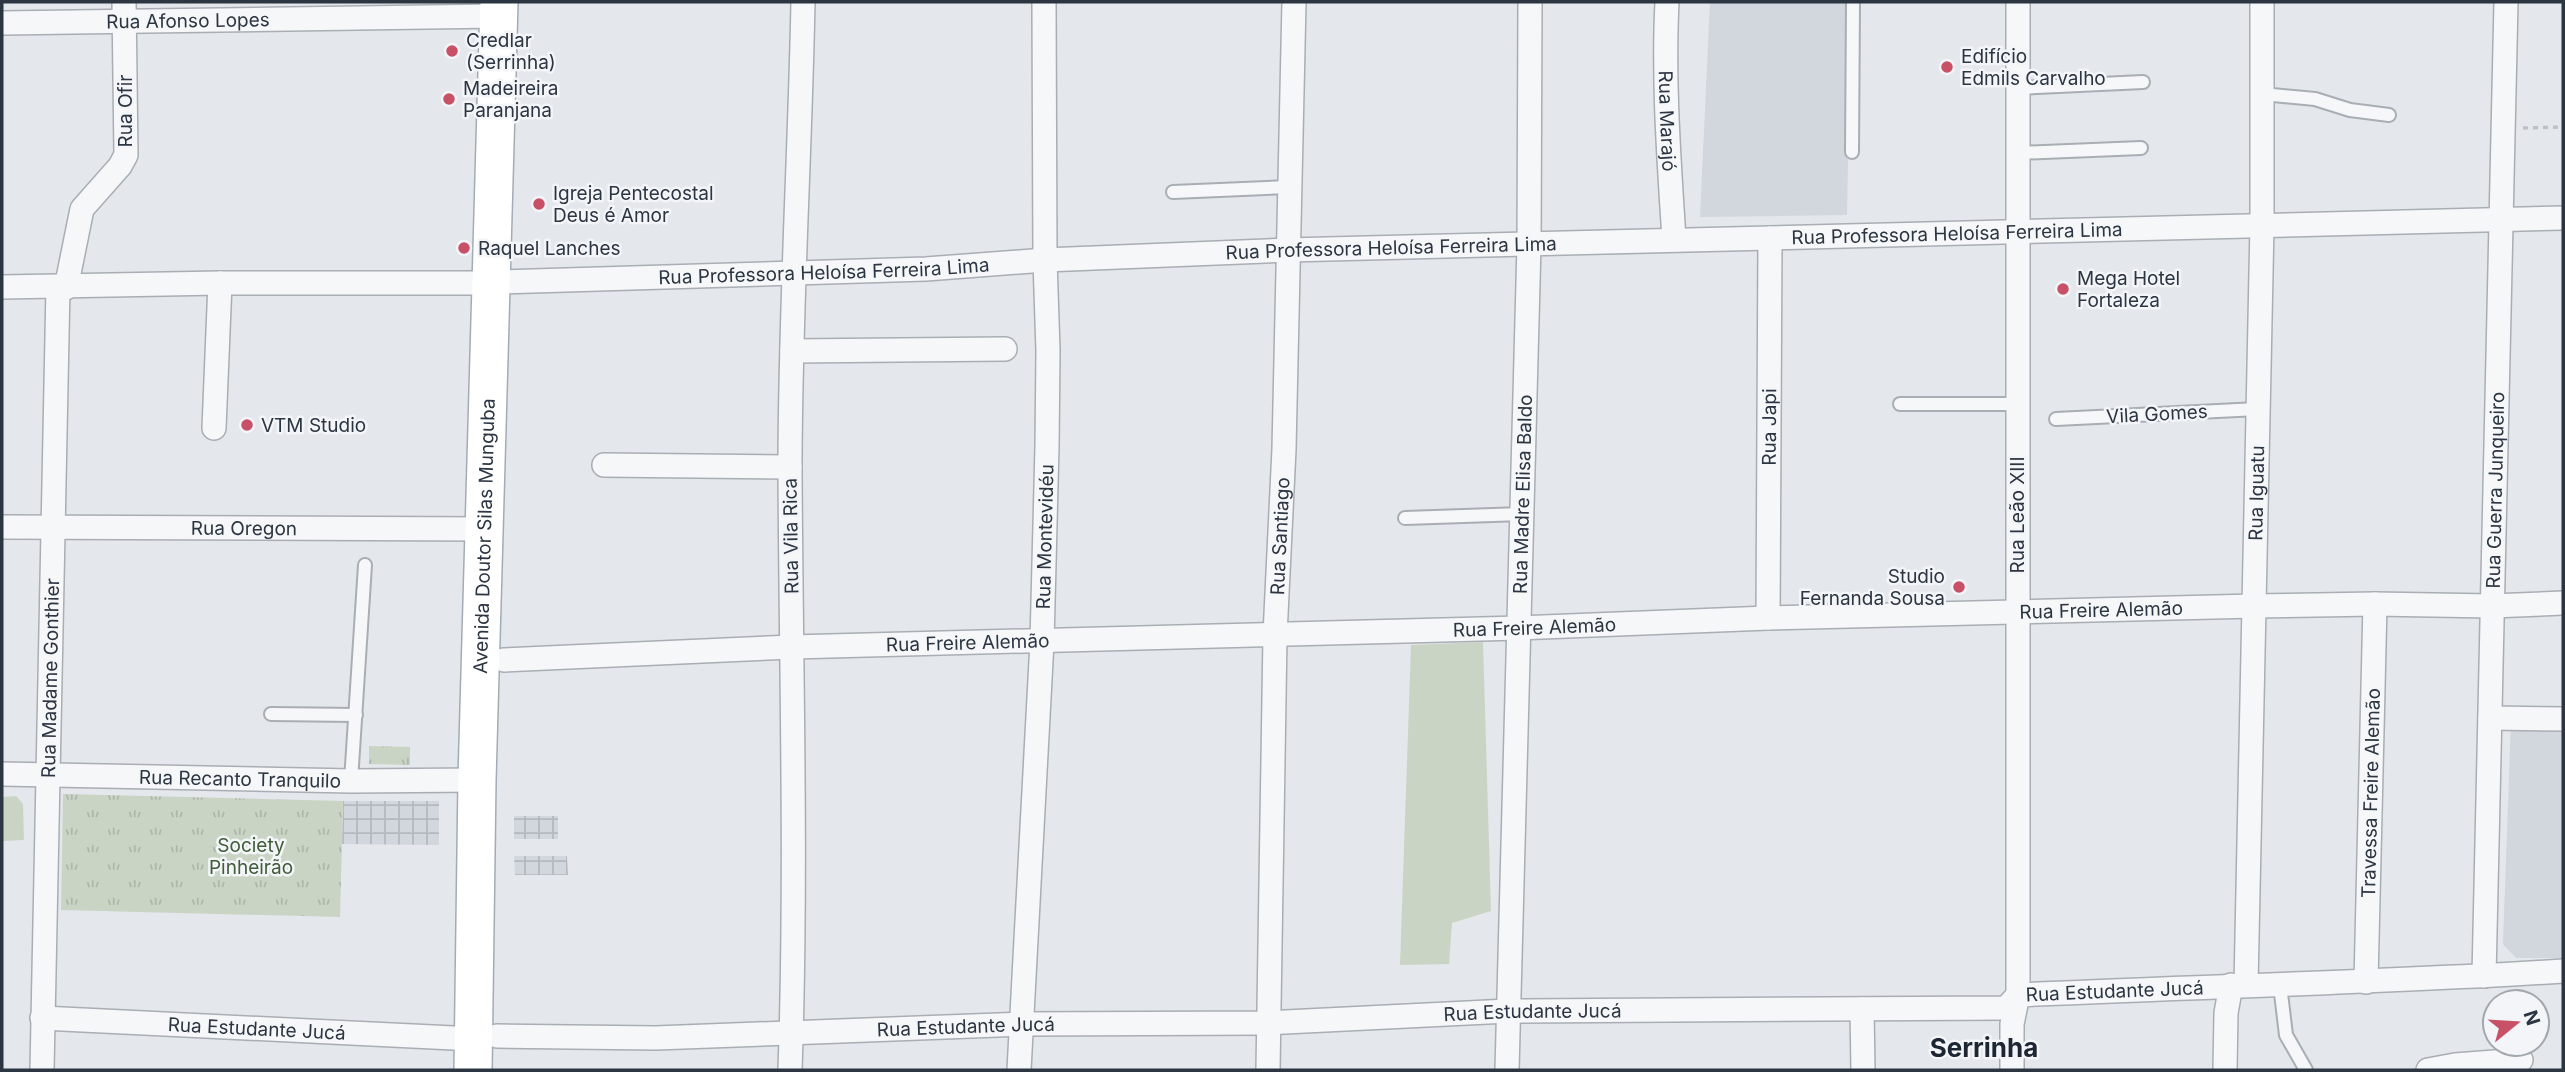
<svg xmlns="http://www.w3.org/2000/svg" width="2565" height="1072" viewBox="0 0 2565 1072" font-family="Inter,sans-serif">
	<style>
		.built { fill: #d2d6dd }
		.industrial { fill: url(#industrial-grid) }
		.green { fill: #cad4c5 }
		.park { fill: url(#park-tufts) }
		.lines { fill: none; stroke-linecap: round; stroke-linejoin: round }
		.service-casing { stroke: #a9aeb5; stroke-width: 16 }
		.minor-casing { stroke: #a9aeb5; stroke-width: 26 }
		.primary-casing { stroke: #a3acb6; stroke-width: 40 }
		.path { stroke: #bdc1c6; stroke-width: 3.5; stroke-dasharray: 5 5; stroke-linecap: butt }
		.service { stroke: #f6f7f9; stroke-width: 12 }
		.minor { stroke: #f6f7f9; stroke-width: 23 }
		.primary { stroke: #fff; stroke-width: 37 }
		.poi-dot { fill: #c85067; stroke: #f3f5f8; stroke-width: 2.5 }
		.labels { text-anchor: middle; dominant-baseline: central; stroke-width: 5; stroke-linejoin: round; paint-order: stroke }
		.street-label { font-size: 19px; fill: #2c3542; stroke: #f3f5f8 }
		.poi-label { font-size: 19px; fill: #2c3542; stroke: #f3f5f8; text-anchor: start }
		.park-label { font-size: 19px; fill: #425d3a; stroke: #f3f5f8 }
		.district-label { font-size: 26px; font-weight: bold; fill: #1e2633; stroke: #f3f5f8 }
	</style>
	<defs>
		<pattern id="industrial-grid" width="8" height="8" patternUnits="userSpaceOnUse" patternTransform="scale(1.75)"><rect width="8" height="8" fill="#d2d6dd"/><path d="M0 4h8M4 0v8" fill="none" stroke="#b4b8bf"/></pattern>
		<pattern id="park-tufts" width="24" height="20" patternUnits="userSpaceOnUse" patternTransform="scale(1.75)"><rect width="24" height="20" fill="#cad4c5"/><path d="M3 7l-1-3M5 7V3M7 7l1-3M15 17l-1-3M17 17v-4M19 17l1-3" fill="none" stroke="#aeb7aa"/></pattern>
	</defs>
	<rect width="100%" height="100%" fill="#e4e7eb"/>
	<g class="built">
		<polygon points="1710,2 1851,2 1847,215 1700,217"/>
		<polygon points="2511,721 2563,723 2563,958 2516,958 2503,944"/>
	</g>
	<g class="industrial">
		<polygon points="343,801 439,801 439,845 342,844"/>
		<rect x="514" y="816" width="44" height="23"/>
		<polygon points="514,856 567,856 568,875 515,875"/>
	</g>
	<g class="green">
		<polygon points="1483,642 1491,911 1452,923 1449,964 1400,965 1411,645"/>
		<polygon points="16,796 23,804 24,840 2,841 2,797"/>
	</g>
	<g class="park">
		<polygon points="369,746 410,747 410,765 369,764"/>
		<polygon points="63,794 343,801 340,917 61,910"/>
	</g>
	<g class="lines">
		<defs>
			<g id="service">
				<polyline points="2018,88 2143,82"/>
				<polyline points="2262,94 2315,99 2350,110 2389,115"/>
				<polyline points="1852,152 1853,2"/>
				<polyline points="2018,153 2141,148"/>
				<polyline points="1173,192 1290,187"/>
				<polyline points="1900,404 2018,404"/>
				<polyline points="2056,419 2258,409"/>
				<polyline points="1405,518 1522,514"/>
				<polyline points="271,714 356,715"/>
				<polyline points="351,781 365,565"/>
				<polyline points="2280,985 2286,1035 2306,1070"/>
			</g>
			<g id="minor">
				<path id="s1" d="M1667 2C1663 81 1669 160 1674 239"/>
				<path id="s2" d="M2 23 498 16"/>
				<path id="s3" d="M2 287 220 283H471L926 269 1045 260 1288 250 2563 218"/>
				<polyline points="66,288 82,209 120,166 126,155 124,2"/>
				<polyline points="792,351 1005,349"/>
				<polyline points="214,428 220,283"/>
				<polyline points="604,465 790,467"/>
				<path id="s4" d="M2 527 485 529"/>
				<path id="s5" d="M1768 618 1770 238"/>
				<path id="s6" d="M504 660 792 647 1519 628 1768 618 2254 606 2375 604 2492 606 2563 603"/>
				<polyline points="2490,718 2563,719"/>
				<path id="s7" d="M2 774 351 781 477 780"/>
				<path id="s8" d="M2484 976 2506 2"/>
				<path id="s9" d="M2366 982 2375 604"/>
				<path id="s10" d="M2246 985 2262 225V2"/>
				<polyline points="1862,1009 1863,1070"/>
				<path id="s11" d="M42 1018 474 1039"/>
				<path id="s12" d="M497 1036 656 1038 1022 1024 1267 1023 1508 1011 2006 1008 2018 995C2200 986 2382 983 2563 971"/>
				<path id="s13" d="M42 1070 58 287"/>
				<path d="M790 1070C797 870 791 669 790 469 790 313 800 157 803 2"/>
				<path id="s14" d="M1019 1070 1042 642 1047 446 1048 351 1045 260 1044 2"/>
				<path id="s15" d="M1268 1070 1275 635 1284 449 1294 2"/>
				<path id="s16" d="M1507 1070 1529 245 1530 2"/>
				<polyline points="2012,1070 2012,1024 2018,995 2018,2"/>
				<polyline points="2225,1070 2226,1013 2231,985"/>
				<polyline points="2428,1070 2455,1065 2521,1060"/>
			</g>
			<g id="primary">
				<path id="s17" d="M473 1070 477 780 499 2"/>
			</g>
		</defs>
		<use href="#service" class="service-casing"/>
		<use href="#minor" class="minor-casing"/>
		<use href="#primary" class="primary-casing"/>
		<polyline class="path" points="2523,128 2563,127"/>
		<use href="#service" class="service"/>
		<use href="#minor" class="minor"/>
		<use href="#primary" class="primary"/>
	</g>
	<g class="poi-dot">
		<circle cx="452" cy="51" r="7"/>
		<circle cx="1947" cy="67" r="7"/>
		<circle cx="449" cy="99" r="7"/>
		<circle cx="539" cy="204" r="7"/>
		<circle cx="464" cy="248" r="7"/>
		<circle cx="2063" cy="289" r="7"/>
		<circle cx="247" cy="425" r="7"/>
		<circle cx="1959" cy="587" r="7"/>
	</g>
	<g class="labels">
		<g class="street-label">
			<text stroke="none"><textPath href="#s2" startOffset="186">Rua Afonso Lopes</textPath></text>
			<text transform="translate(125 111) rotate(-90)">Rua Ofir</text>
			<text stroke="none"><textPath href="#s1" startOffset="119">Rua Marajó</textPath></text>
			<text stroke="none"><textPath href="#s3" startOffset="1956">Rua Professora Heloísa Ferreira Lima</textPath></text>
			<text stroke="none"><textPath href="#s3" startOffset="1390">Rua Professora Heloísa Ferreira Lima</textPath></text>
			<text stroke="none"><textPath href="#s3" startOffset="822">Rua Professora Heloísa Ferreira Lima</textPath></text>
			<text transform="translate(2157 414) rotate(-3)">Vila Gomes</text>
			<text stroke="none"><textPath href="#s5" startOffset="191">Rua Japi</textPath></text>
			<text stroke="none"><textPath href="#s8" startOffset="486">Rua Guerra Junqueiro</textPath></text>
			<text stroke="none"><textPath href="#s10" startOffset="492">Rua Iguatu</textPath></text>
			<text stroke="none"><textPath href="#s16" startOffset="576">Rua Madre Elisa Baldo</textPath></text>
			<text transform="translate(2017 515) rotate(-90)">Rua Leão XIII</text>
			<text stroke="none"><textPath href="#s4" startOffset="242">Rua Oregon</textPath></text>
			<text stroke="none"><textPath href="#s17" startOffset="534">Avenida Doutor Silas Munguba</textPath></text>
			<text transform="translate(791 536) rotate(-91)">Rua Vila Rica</text>
			<text stroke="none"><textPath href="#s14" startOffset="534">Rua Montevidéu</textPath></text>
			<text stroke="none"><textPath href="#s15" startOffset="534">Rua Santiago</textPath></text>
			<text stroke="none"><textPath href="#s6" startOffset="1598">Rua Freire Alemão</textPath></text>
			<text stroke="none"><textPath href="#s6" startOffset="1031">Rua Freire Alemão</textPath></text>
			<text stroke="none"><textPath href="#s6" startOffset="464">Rua Freire Alemão</textPath></text>
			<text stroke="none"><textPath href="#s13" startOffset="392">Rua Madame Gonthier</textPath></text>
			<text stroke="none"><textPath href="#s7" startOffset="238">Rua Recanto Tranquilo</textPath></text>
			<text stroke="none"><textPath href="#s9" startOffset="189">Travessa Freire Alemão</textPath></text>
			<text stroke="none"><textPath href="#s12" startOffset="1624">Rua Estudante Jucá</textPath></text>
			<text stroke="none"><textPath href="#s12" startOffset="1036">Rua Estudante Jucá</textPath></text>
			<text stroke="none"><textPath href="#s12" startOffset="469">Rua Estudante Jucá</textPath></text>
			<text stroke="none"><textPath href="#s11" startOffset="215">Rua Estudante Jucá</textPath></text>
		</g>
		<g class="poi-label">
			<text x="466" y="40">Credlar<tspan x="466" dy="22">(Serrinha)</tspan></text>
			<text x="1961" y="56">Edifício<tspan x="1961" dy="22">Edmils Carvalho</tspan></text>
			<text x="463" y="88">Madeireira<tspan x="463" dy="22">Paranjana</tspan></text>
			<text x="553" y="193">Igreja Pentecostal<tspan x="553" dy="22">Deus é Amor</tspan></text>
			<text x="478" y="248">Raquel Lanches</text>
			<text x="2077" y="278">Mega Hotel<tspan x="2077" dy="22">Fortaleza</tspan></text>
			<text x="261" y="425">VTM Studio</text>
			<text x="1945" y="576" text-anchor="end">Studio<tspan x="1945" dy="22">Fernanda Sousa</tspan></text>
		</g>
		<g class="park-label">
			<text x="251" y="845">Society<tspan x="251" dy="22">Pinheirão</tspan></text>
		</g>
		<g class="district-label">
			<text x="1984" y="1047">Serrinha</text>
		</g>
	</g>
	<rect width="2565" height="1072" fill="none" stroke="#2c3542" stroke-width="7"/>
	<g transform="translate(2516 1023) rotate(72)"><circle r="33" fill="#f3f5f8" stroke="#a3a8af" stroke-width="2"/>
	<path d="M0-5L12 26L0 18L-12 26Z" fill="#c85067"/>
	<text y="-10" font-size="19" font-weight="bold" text-anchor="middle" fill="#2c3542">N</text>
	</g>
</svg>
